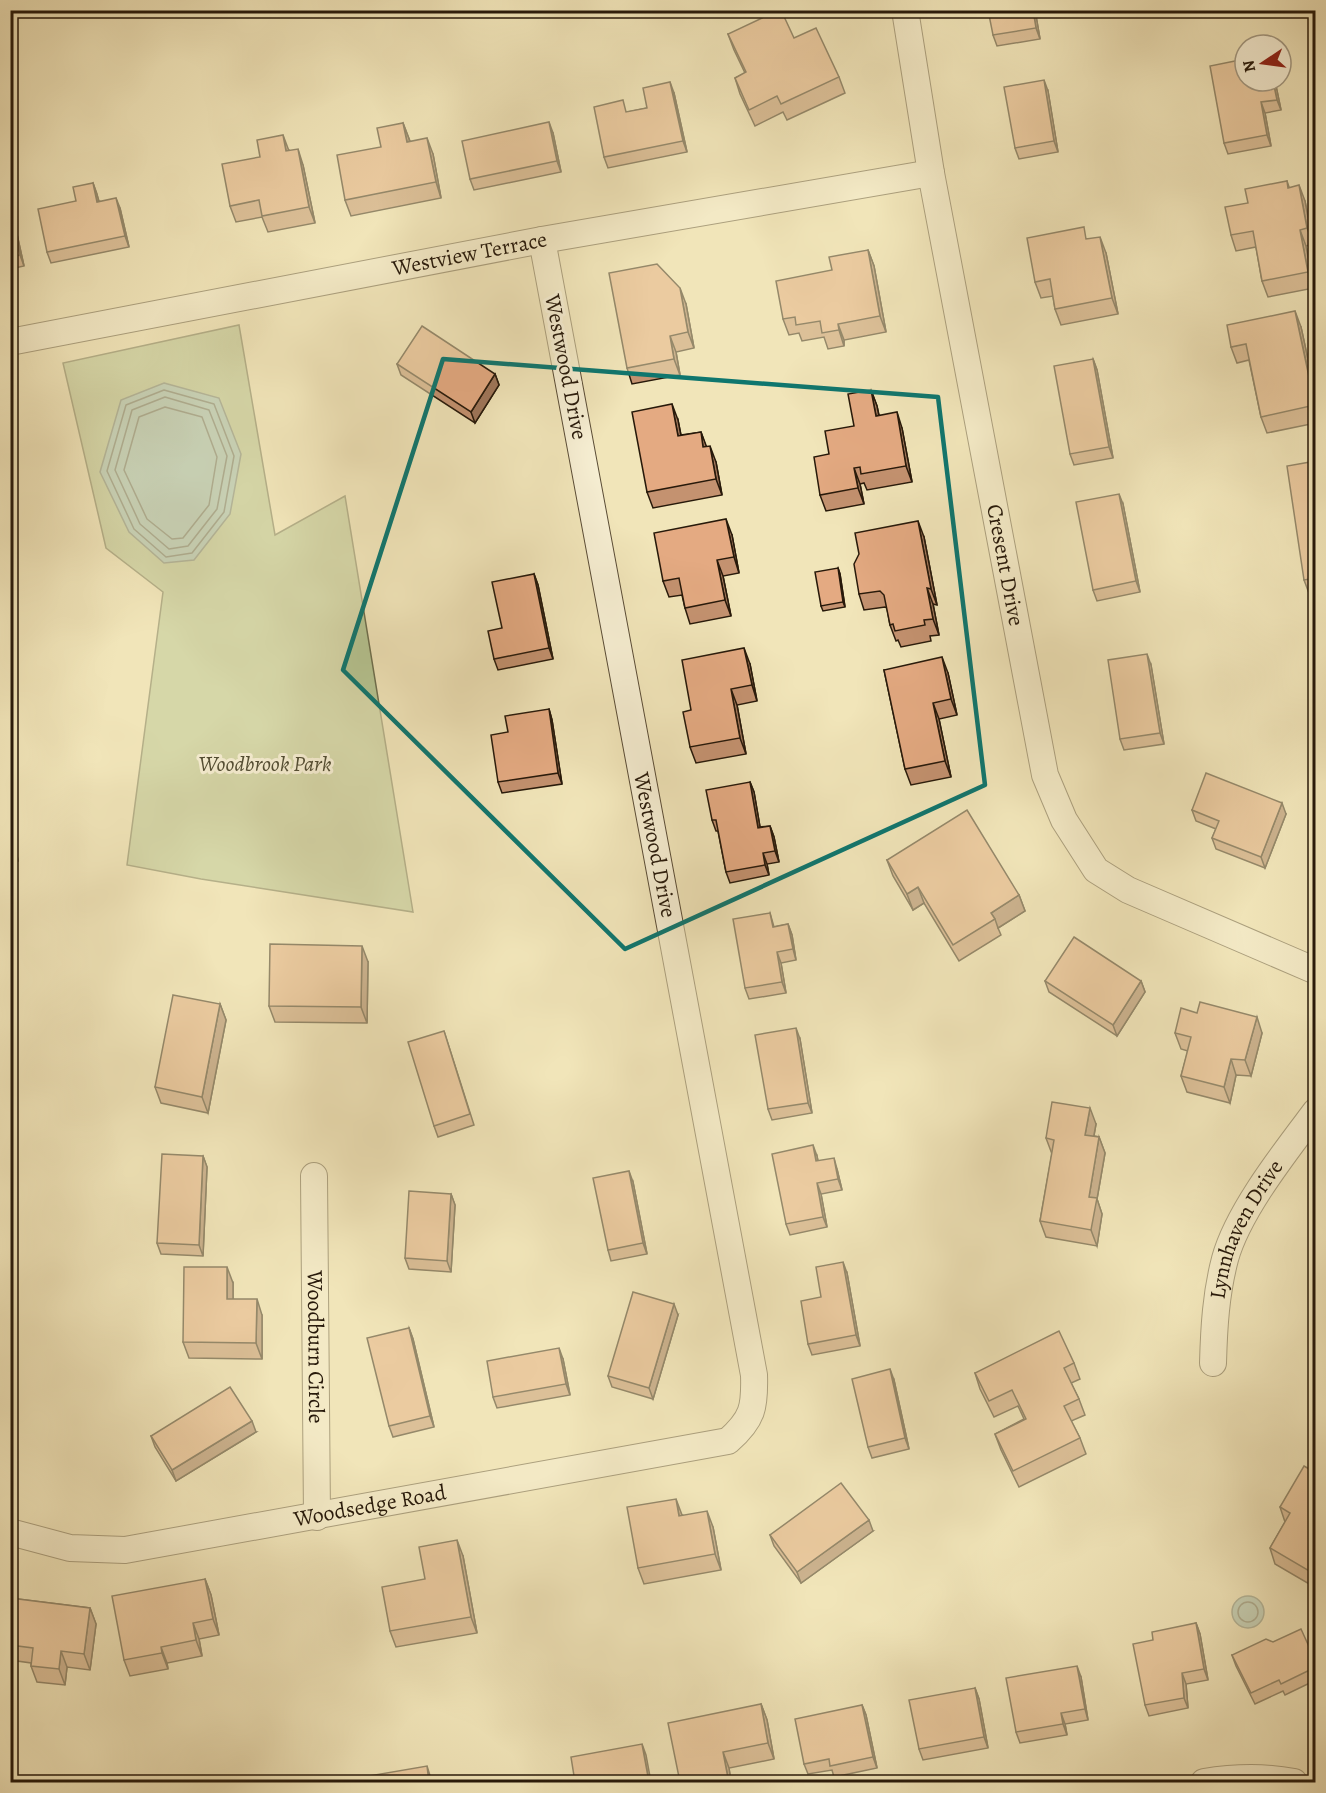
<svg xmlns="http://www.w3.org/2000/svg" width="1326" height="1793" viewBox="0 0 1326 1793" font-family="Alegreya,serif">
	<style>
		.green { fill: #b6c592; stroke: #6e6f4e; stroke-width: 1.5 }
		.water { fill: #9cbeb5; stroke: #6d7c71; stroke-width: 1.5 }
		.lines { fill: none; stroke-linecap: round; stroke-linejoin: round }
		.shore { stroke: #626c60; stroke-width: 1.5 }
		.minor-casing { stroke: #5a4c36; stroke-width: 28 }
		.minor { stroke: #f6eed2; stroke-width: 26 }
		.wall { fill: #c49270; stroke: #27190a; stroke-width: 1.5 }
		.shaded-wall { fill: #a0775b; stroke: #27190a; stroke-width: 1.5 }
		.building { fill: #e4aa82; stroke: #27190a; stroke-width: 1.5 }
		.marked { fill: none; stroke: #0f766e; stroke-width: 4.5; stroke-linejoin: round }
		.labels { text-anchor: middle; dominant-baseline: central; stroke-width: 6; stroke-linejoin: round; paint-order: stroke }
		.street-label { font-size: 22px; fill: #27190a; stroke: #f6eed2 }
		.park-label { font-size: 22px; font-style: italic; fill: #524d33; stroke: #f6eed2 }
	</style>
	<rect width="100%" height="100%" fill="#f1e5b9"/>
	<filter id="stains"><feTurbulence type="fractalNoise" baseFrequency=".00333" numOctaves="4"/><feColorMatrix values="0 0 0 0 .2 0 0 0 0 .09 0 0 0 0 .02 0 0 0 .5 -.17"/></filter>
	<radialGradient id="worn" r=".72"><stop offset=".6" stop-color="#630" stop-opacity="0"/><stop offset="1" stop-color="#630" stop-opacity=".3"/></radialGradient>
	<polygon class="green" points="239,325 275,535 345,496 413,912 201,879 127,865 163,592 106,548 63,363"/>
	<g class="water">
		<polygon points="164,383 219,398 241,454 230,514 194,560 164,563 129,532 100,472 121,400"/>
		<circle cx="1248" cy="1612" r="16"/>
	</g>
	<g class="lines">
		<g class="shore">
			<polygon points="164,390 214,404 234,456 224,512 192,553 166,557 134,529 107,471 126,405"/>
			<polygon points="165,397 209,410 227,456 217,509 188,546 169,549 140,524 115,470 132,410"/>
			<polygon points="165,407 202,417 217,457 209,505 183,538 172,539 147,519 124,470 139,417"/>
			<circle cx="1248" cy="1612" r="10"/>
		</g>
		<defs>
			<g id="minor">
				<path id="s1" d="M905 10 931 173 1045 775 1064 820 1096 870 1128 890 1316 971"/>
				<path id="s2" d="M10 342 542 240 931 173"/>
				<path id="s3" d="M314 1176 317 1517"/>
				<path id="s4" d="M1213 1363C1214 1327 1216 1293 1225 1259 1238 1211 1286 1151 1316 1111"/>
				<path id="s5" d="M10 1532 70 1548 125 1550 728 1441C753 1419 755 1407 754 1375L542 240"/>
				<path d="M1204 1782C1235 1777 1263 1776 1294 1782"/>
			</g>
		</defs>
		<use href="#minor" class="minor-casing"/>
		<use href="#minor" class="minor"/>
	</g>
	<g class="wall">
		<polygon points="1035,10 1040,39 997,46 993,35"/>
		<polygon points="1212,10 1222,10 1213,13"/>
		<polygon points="728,34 794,38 839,77 845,93 787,120 783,112 755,126 740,94 735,78 745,73 734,50"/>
		<polygon points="1245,81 1275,81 1281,110 1265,113 1271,146 1228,154 1224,143"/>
		<polygon points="1048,91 1058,152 1019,159 1015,148"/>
		<polygon points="674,93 687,152 608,168 604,157 628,112 647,108"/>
		<polygon points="403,123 410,141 433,154 441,198 351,216 345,200 381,147"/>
		<polygon points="553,133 561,172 474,190 470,179"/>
		<polygon points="289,150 303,165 315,223 268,232 262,217 236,222 230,206 260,157"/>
		<polygon points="1287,181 1289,187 1305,201 1313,244 1306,246 1314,288 1268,297 1262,281 1256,247 1236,251 1231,235 1248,203"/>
		<polygon points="93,183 99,201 120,208 129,247 51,263 47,252 76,201"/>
		<polygon points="10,214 11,214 15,225 24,266 10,269"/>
		<polygon points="1088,239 1106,253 1118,314 1061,325 1055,309 1053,296 1041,298 1035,282"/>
		<polygon points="868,250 874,266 886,332 844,340 844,346 828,349 824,337 802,341 799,333 789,335 783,319 832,270"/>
		<polygon points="686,304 694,348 676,352 680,375 632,384 627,368"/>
		<polygon points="1301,327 1316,397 1316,423 1267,433 1261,417 1249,360 1237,363 1231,347"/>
		<polygon points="1093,359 1097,370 1113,458 1074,465 1070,454"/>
		<polygon points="397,364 495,374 499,385 475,423 401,375"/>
		<polygon points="871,390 877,406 879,415 902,428 912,482 867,490 864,483 860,484 864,504 826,511 820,495 829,454 854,426"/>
		<polygon points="678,420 681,435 701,432 706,447 716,462 722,495 653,508 647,492"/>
		<polygon points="1316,461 1316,595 1310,596 1304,580"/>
		<polygon points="1123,504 1140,592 1097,601 1093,590"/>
		<polygon points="732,535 739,573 723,576 731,616 690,624 685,608 682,595 669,597 663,581"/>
		<polygon points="924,537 937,605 933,604 939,635 930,636 931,641 901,647 898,640 896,641 890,625 887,608 885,607 864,610 859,594"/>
		<polygon points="838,568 840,574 845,607 823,611 821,606"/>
		<polygon points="534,574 538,585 553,659 498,670 494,659 502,628"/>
		<polygon points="750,664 757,701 737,705 746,754 696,763 690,747 691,710"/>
		<polygon points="1151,665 1164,744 1124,750 1120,739"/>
		<polygon points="884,670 948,673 957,715 939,719 951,777 911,785 905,769"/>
		<polygon points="549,709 552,720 562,784 502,793 498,782 508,732"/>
		<polygon points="750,782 754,792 760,827 770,826 774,837 779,862 767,864 769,875 730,883 726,872 718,831 716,831 712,820"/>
		<polygon points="1192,810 1286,814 1265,868 1216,849 1212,838 1216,829 1196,821"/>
		<polygon points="10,813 18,861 10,862"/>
		<polygon points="887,860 1019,895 1025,911 998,928 1001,935 959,961 924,903 913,910 893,876"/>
		<polygon points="10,886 15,897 16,970 10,970"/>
		<polygon points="770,913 774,927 788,924 792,935 796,960 781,963 786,993 749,999 745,988"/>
		<polygon points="368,962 367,1023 275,1022 269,1006"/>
		<polygon points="1045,981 1141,981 1145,992 1117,1036 1049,992"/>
		<polygon points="220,1004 226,1020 208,1113 161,1103 155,1087"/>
		<polygon points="1197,1013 1262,1033 1251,1076 1236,1075 1230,1103 1187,1092 1181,1076 1188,1051 1181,1049 1175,1033"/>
		<polygon points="444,1031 474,1125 438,1137 434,1126"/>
		<polygon points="800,1039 812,1113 772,1120 768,1109"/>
		<polygon points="1096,1124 1094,1136 1099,1137 1105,1153 1097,1199 1102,1214 1097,1246 1046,1237 1040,1221 1052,1154 1046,1138"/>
		<polygon points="203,1156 207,1167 203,1256 161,1254 157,1243"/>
		<polygon points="817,1156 818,1161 837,1169 842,1190 821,1194 827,1227 790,1235 786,1224"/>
		<polygon points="633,1182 647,1254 611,1261 608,1250"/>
		<polygon points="451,1194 455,1205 451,1272 409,1269 405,1258"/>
		<polygon points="847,1273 860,1346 812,1355 808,1344"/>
		<polygon points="233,1283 233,1299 262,1315 262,1359 189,1358 183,1342"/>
		<polygon points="678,1315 653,1399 612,1387 608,1376"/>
		<polygon points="409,1328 413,1339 434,1427 393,1437 389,1426"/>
		<polygon points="563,1359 570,1395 497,1408 493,1397"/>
		<polygon points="1074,1363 1080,1379 1071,1383 1079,1399 1085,1415 1071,1421 1080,1438 1086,1454 1019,1487 1001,1450 995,1434 1024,1419 1018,1406 994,1417 980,1389 975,1373"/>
		<polygon points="894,1380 909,1449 872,1458 868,1447"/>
		<polygon points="256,1432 176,1481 155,1447 151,1436"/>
		<polygon points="1316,1473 1316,1588 1275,1564 1270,1548 1285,1522 1280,1507"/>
		<polygon points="682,1515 713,1527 721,1570 644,1584 638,1568"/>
		<polygon points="873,1531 801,1583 774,1546 770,1535"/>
		<polygon points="463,1556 477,1633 396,1647 390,1631 425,1579"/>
		<polygon points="205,1579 211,1595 219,1635 199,1639 202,1656 167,1663 168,1669 130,1676 124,1660"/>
		<polygon points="10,1598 90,1608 96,1624 90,1670 67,1667 65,1685 37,1682 31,1666 31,1663 10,1660"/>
		<polygon points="1196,1623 1200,1634 1208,1680 1186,1684 1188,1708 1149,1716 1145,1705 1153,1640"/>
		<polygon points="1232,1655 1316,1662 1316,1680 1285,1695 1283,1691 1255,1704 1236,1666"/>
		<polygon points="1081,1677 1088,1720 1065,1724 1067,1735 1020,1743 1016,1732"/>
		<polygon points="975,1688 979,1699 988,1748 923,1760 919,1749"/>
		<polygon points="761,1704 767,1720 774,1759 729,1768 731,1782 680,1782"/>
		<polygon points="862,1705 866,1715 877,1768 834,1777 832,1770 808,1774 804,1764"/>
	</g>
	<g class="shaded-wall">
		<polygon points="1033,10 1035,10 1040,39 1036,28"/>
		<polygon points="1044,80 1048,91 1058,152 1054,141"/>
		<polygon points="1273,81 1275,81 1281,110 1277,100"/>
		<polygon points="670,82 674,93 687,152 683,141"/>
		<polygon points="1261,102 1265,113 1271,146 1267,135"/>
		<polygon points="549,122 553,133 561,172 557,161"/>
		<polygon points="403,123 409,139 413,158 407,142"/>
		<polygon points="283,135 289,151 286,151"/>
		<polygon points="427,138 433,154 441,198 436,182"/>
		<polygon points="298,149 303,165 315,223 309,207"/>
		<polygon points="93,183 97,194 101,212 97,202"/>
		<polygon points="1299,185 1305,201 1313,244 1307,228"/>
		<polygon points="116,198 120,208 129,247 125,236"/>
		<polygon points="11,214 15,225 24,266 20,255"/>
		<polygon points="1300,230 1306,246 1314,288 1308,272"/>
		<polygon points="1100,237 1106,253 1118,314 1112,298"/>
		<polygon points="868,250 874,266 886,332 880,316"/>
		<polygon points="680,288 686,304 694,348 688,332"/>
		<polygon points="1295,311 1301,327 1316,397 1316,408"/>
		<polygon points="838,324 844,340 844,346 839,330"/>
		<polygon points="670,336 676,352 680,375 674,359"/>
		<polygon points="1093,359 1097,370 1113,458 1109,447"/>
		<polygon points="495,374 499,385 475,423 471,412"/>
		<polygon points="871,390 877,406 882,432 876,416"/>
		<polygon points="672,404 678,420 684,452 678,436"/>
		<polygon points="897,412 902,428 912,482 906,466"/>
		<polygon points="701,432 707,448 703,447"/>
		<polygon points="710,446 716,462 722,495 716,479"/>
		<polygon points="854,468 860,484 864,504 858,488"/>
		<polygon points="1119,494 1123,504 1140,592 1136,581"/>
		<polygon points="726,519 732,535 739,573 734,557"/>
		<polygon points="918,521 924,537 937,605 931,589"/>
		<polygon points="717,560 723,576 731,616 725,600"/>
		<polygon points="838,568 840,574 845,607 843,602"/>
		<polygon points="534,574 538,585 553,659 549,648"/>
		<polygon points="927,588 933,604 939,635 933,619"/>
		<polygon points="744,648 750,664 757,701 752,685"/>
		<polygon points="1147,654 1151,665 1164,744 1160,733"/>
		<polygon points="942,657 948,673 957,715 951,699"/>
		<polygon points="731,689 737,705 746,754 740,738"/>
		<polygon points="933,703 939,719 951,777 945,761"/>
		<polygon points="549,709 552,720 562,784 558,773"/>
		<polygon points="750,782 754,792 762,839 758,828"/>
		<polygon points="1282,803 1286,814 1265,868 1261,857"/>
		<polygon points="10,813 18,861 14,850 10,826"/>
		<polygon points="770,826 774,837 779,862 775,851"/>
		<polygon points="763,853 767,864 769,875 765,865"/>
		<polygon points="11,886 15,897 16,970 12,959"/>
		<polygon points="918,887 924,903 913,910 907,894"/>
		<polygon points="1019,895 1025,911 998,928 995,919 991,913"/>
		<polygon points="788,924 792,935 796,960 793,949"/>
		<polygon points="362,946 368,962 367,1023 361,1007"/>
		<polygon points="777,952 781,963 786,993 782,982"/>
		<polygon points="1141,981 1145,992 1117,1036 1113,1025"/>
		<polygon points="220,1004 226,1020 208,1113 202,1097"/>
		<polygon points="1257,1017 1262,1033 1251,1076 1245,1060"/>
		<polygon points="13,1019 17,1030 10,1076 10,1038"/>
		<polygon points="796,1028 800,1039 812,1113 808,1103"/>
		<polygon points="1231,1059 1236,1075 1230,1103 1224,1087"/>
		<polygon points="1090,1108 1096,1124 1091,1151 1085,1135"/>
		<polygon points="1099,1137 1105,1153 1097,1199 1102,1214 1097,1246 1091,1230 1089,1197"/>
		<polygon points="813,1145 817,1156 820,1172 816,1161"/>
		<polygon points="203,1156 207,1167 203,1256 199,1245"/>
		<polygon points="834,1158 837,1169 842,1190 838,1179"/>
		<polygon points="629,1171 633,1182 647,1254 643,1243"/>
		<polygon points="817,1183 821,1194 827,1227 823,1217"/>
		<polygon points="451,1194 455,1205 451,1272 447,1261"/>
		<polygon points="843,1262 847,1273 860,1346 856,1335"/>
		<polygon points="227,1267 233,1283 233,1315 227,1299"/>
		<polygon points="257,1299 262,1315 262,1359 256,1343"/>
		<polygon points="674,1304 678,1315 653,1399 649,1388"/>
		<polygon points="409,1328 413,1339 434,1427 430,1416"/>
		<polygon points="559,1348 563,1359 570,1395 566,1384"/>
		<polygon points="890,1369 894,1380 909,1449 905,1438"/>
		<polygon points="252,1421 256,1432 176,1481 172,1470"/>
		<polygon points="676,1499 682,1515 685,1532 679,1516"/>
		<polygon points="707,1511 713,1527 721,1570 715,1554"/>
		<polygon points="869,1520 873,1531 801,1583 797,1572"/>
		<polygon points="457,1540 463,1556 477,1633 471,1617"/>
		<polygon points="205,1579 211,1595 219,1635 213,1619"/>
		<polygon points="90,1608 96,1624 90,1670 84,1654"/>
		<polygon points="193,1623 199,1639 202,1656 196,1640"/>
		<polygon points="1196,1623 1200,1634 1208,1680 1204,1669"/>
		<polygon points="161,1647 167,1663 168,1669 162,1653"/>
		<polygon points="61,1651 67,1667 65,1685 59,1669"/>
		<polygon points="1077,1666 1081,1677 1088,1720 1085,1709"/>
		<polygon points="1182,1673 1186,1684 1188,1708 1184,1698"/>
		<polygon points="975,1688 979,1699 988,1748 984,1737"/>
		<polygon points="761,1704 767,1720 774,1759 768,1743"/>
		<polygon points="862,1705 866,1715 877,1768 873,1757"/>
		<polygon points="1061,1713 1065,1724 1067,1735 1063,1724"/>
		<polygon points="642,1744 646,1755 651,1782 649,1782"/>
		<polygon points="723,1752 729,1768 731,1782 729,1782 728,1778"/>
		<polygon points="427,1766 432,1782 429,1782"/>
	</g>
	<g class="building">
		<polygon points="779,10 781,10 794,38 816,28 839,77 781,104 777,96 749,110 735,78 746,72 728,34"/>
		<polygon points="988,10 1033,10 1036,28 993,35"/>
		<polygon points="1245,59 1245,81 1273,81 1277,100 1261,102 1267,135 1224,143 1210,66"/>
		<polygon points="1044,80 1054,141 1015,148 1004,87"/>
		<polygon points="670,82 683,141 604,157 594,107 623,100 626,112 647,108 643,88"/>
		<polygon points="549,122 557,161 470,179 462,141"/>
		<polygon points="403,123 407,142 427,138 436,182 345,200 337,155 381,147 377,128"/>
		<polygon points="283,135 286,151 298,149 309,207 262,216 259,200 230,206 222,164 260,157 257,140"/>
		<polygon points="1287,181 1288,188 1299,185 1307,228 1300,230 1308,272 1262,281 1253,231 1231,235 1225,207 1248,203 1245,189"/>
		<polygon points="93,183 97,202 116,198 125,236 47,252 38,209 76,201 73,187"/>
		<polygon points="10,214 11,214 20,255 10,257"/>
		<polygon points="1084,227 1086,239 1100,237 1112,298 1055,309 1050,279 1035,282 1027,238"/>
		<polygon points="868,250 880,316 838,324 839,330 822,333 820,321 796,325 795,317 783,319 776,281 832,270 829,257"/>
		<polygon points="657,264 680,288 688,332 670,336 674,359 627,368 609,273"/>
		<polygon points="1295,311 1315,405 1261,417 1246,344 1231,347 1227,325"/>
		<polygon points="422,326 495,374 471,412 397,364"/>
		<polygon points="1093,359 1109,447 1070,454 1054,366"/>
		<polygon points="871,390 876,416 897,412 906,466 861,474 860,467 854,468 858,488 820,495 814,457 829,454 825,431 854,426 848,394"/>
		<polygon points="672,404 678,436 701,432 703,447 710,446 716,479 647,492 632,412"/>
		<polygon points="1316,461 1316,578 1304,580 1287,466"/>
		<polygon points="1119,494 1136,581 1093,590 1076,502"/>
		<polygon points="726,519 734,557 717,560 725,600 685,608 679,578 663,581 654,533"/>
		<polygon points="918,521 931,589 927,588 933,619 924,620 925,625 895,631 893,624 890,625 884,595 880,591 859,594 854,564 859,554 855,533"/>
		<polygon points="838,568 843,602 821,606 815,572"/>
		<polygon points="534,574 549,648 494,659 488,631 502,628 492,582"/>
		<polygon points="744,648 752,685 731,689 740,738 690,747 683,712 691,710 682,660"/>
		<polygon points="1147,654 1160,733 1120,739 1108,660"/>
		<polygon points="942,657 951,699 933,703 945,761 905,769 884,670"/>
		<polygon points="549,709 558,773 498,782 491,735 508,732 505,716"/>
		<polygon points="1206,773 1282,803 1261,857 1212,838 1219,821 1192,810"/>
		<polygon points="750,782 758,828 770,826 775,851 763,853 765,865 726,872 716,820 712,820 706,790"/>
		<polygon points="967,810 1019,895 991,913 995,919 953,945 918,887 907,894 887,860"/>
		<polygon points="10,826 14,850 10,851"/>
		<polygon points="10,886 12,959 10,959"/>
		<polygon points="770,913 773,927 788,924 793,949 777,952 782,982 745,988 733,919"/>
		<polygon points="1074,937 1141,981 1113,1025 1045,981"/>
		<polygon points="270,944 362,946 361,1007 269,1006"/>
		<polygon points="173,995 220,1004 202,1097 155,1087"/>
		<polygon points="1200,1002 1257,1017 1245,1060 1231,1059 1224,1087 1181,1076 1191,1037 1175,1033 1181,1008 1197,1013"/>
		<polygon points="10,1018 13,1019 10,1038"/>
		<polygon points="796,1028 808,1103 768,1109 755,1035"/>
		<polygon points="444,1031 470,1114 434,1126 408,1042"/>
		<polygon points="1052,1102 1090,1108 1085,1135 1099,1137 1089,1197 1097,1198 1091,1230 1040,1221 1054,1140 1046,1138"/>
		<polygon points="813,1145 816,1161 834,1158 838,1179 817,1183 823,1217 786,1224 772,1154"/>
		<polygon points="162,1154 203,1156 199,1245 157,1243"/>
		<polygon points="629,1171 643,1243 608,1250 593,1178"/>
		<polygon points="409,1191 451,1194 447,1261 405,1258"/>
		<polygon points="843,1262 856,1335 808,1344 801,1301 821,1297 816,1267"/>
		<polygon points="184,1267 227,1267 227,1299 257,1299 256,1343 183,1342"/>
		<polygon points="633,1292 674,1304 649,1388 608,1376"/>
		<polygon points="409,1328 430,1416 389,1426 367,1338"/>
		<polygon points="1059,1331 1074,1363 1064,1368 1079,1399 1064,1406 1080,1438 1013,1471 995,1434 1026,1419 1012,1390 989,1401 975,1373"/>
		<polygon points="559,1348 566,1384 493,1397 487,1361"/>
		<polygon points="890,1369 905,1438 868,1447 852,1379"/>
		<polygon points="230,1387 252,1421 172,1470 151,1436"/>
		<polygon points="1304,1466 1316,1473 1316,1575 1270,1548 1290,1513 1280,1507"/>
		<polygon points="841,1483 869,1520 797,1572 770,1535"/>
		<polygon points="676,1499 679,1516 707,1511 715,1554 638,1568 627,1507"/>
		<polygon points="457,1540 471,1617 390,1631 382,1587 425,1579 419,1547"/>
		<polygon points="205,1579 213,1619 193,1623 196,1640 161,1647 162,1653 124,1660 112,1596"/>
		<polygon points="10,1598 90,1608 84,1654 61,1651 59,1669 31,1666 33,1648 10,1645"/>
		<polygon points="1196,1623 1204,1669 1182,1673 1184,1698 1145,1705 1133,1644 1153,1640 1152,1632"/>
		<polygon points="1301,1629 1316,1662 1316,1667 1281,1684 1279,1680 1251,1693 1232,1655 1266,1639 1273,1642"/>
		<polygon points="1077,1666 1085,1709 1061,1713 1063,1724 1016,1732 1006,1678"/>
		<polygon points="975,1688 984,1737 919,1749 909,1700"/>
		<polygon points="761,1704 768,1743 723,1752 728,1778 705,1782 680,1782 668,1723"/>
		<polygon points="862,1705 873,1757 830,1766 829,1759 804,1764 795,1719"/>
		<polygon points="642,1744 649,1782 575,1782 571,1757"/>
		<polygon points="427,1766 429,1782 341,1782 340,1781"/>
		<polygon points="538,1776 540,1782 511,1782"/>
	</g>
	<path d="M0 0H1326V1793H0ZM443 359 938 397 985 785 625 949 343 670Z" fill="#f1e5b9" fill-opacity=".55" fill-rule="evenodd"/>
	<path class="marked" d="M443 359 938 397 985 785 625 949 343 670Z"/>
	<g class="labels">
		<g class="street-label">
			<text stroke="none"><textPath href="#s2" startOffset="468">Westview Terrace</textPath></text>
			<text transform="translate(566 367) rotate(79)">Westwood Drive</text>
			<text stroke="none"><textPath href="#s1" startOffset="564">Cresent Drive</textPath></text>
			<text transform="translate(655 845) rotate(79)">Westwood Drive</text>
			<text stroke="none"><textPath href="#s4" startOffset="140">Lynnhaven Drive</textPath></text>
			<text stroke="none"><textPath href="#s3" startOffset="171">Woodburn Circle</textPath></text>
			<text stroke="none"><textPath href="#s5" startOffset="366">Woodsedge Road</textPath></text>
		</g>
		<g class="park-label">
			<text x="265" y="764">Woodbrook Park</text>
		</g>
	</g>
	<rect width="1326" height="1793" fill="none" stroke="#f1e5b9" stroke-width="36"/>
	<rect x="12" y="12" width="1302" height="1769" fill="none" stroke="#27190a" stroke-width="3"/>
	<rect x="18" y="18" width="1290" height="1757" fill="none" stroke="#27190a" stroke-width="1.5"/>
	<g transform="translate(1263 63) rotate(257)"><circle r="28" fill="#f6eed2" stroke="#a39982" stroke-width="1.5"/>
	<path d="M0-4.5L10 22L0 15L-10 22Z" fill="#8f2418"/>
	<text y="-9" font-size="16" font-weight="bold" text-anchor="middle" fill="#27190a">N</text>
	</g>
	<rect width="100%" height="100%" filter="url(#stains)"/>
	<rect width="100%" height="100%" fill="url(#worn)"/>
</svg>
